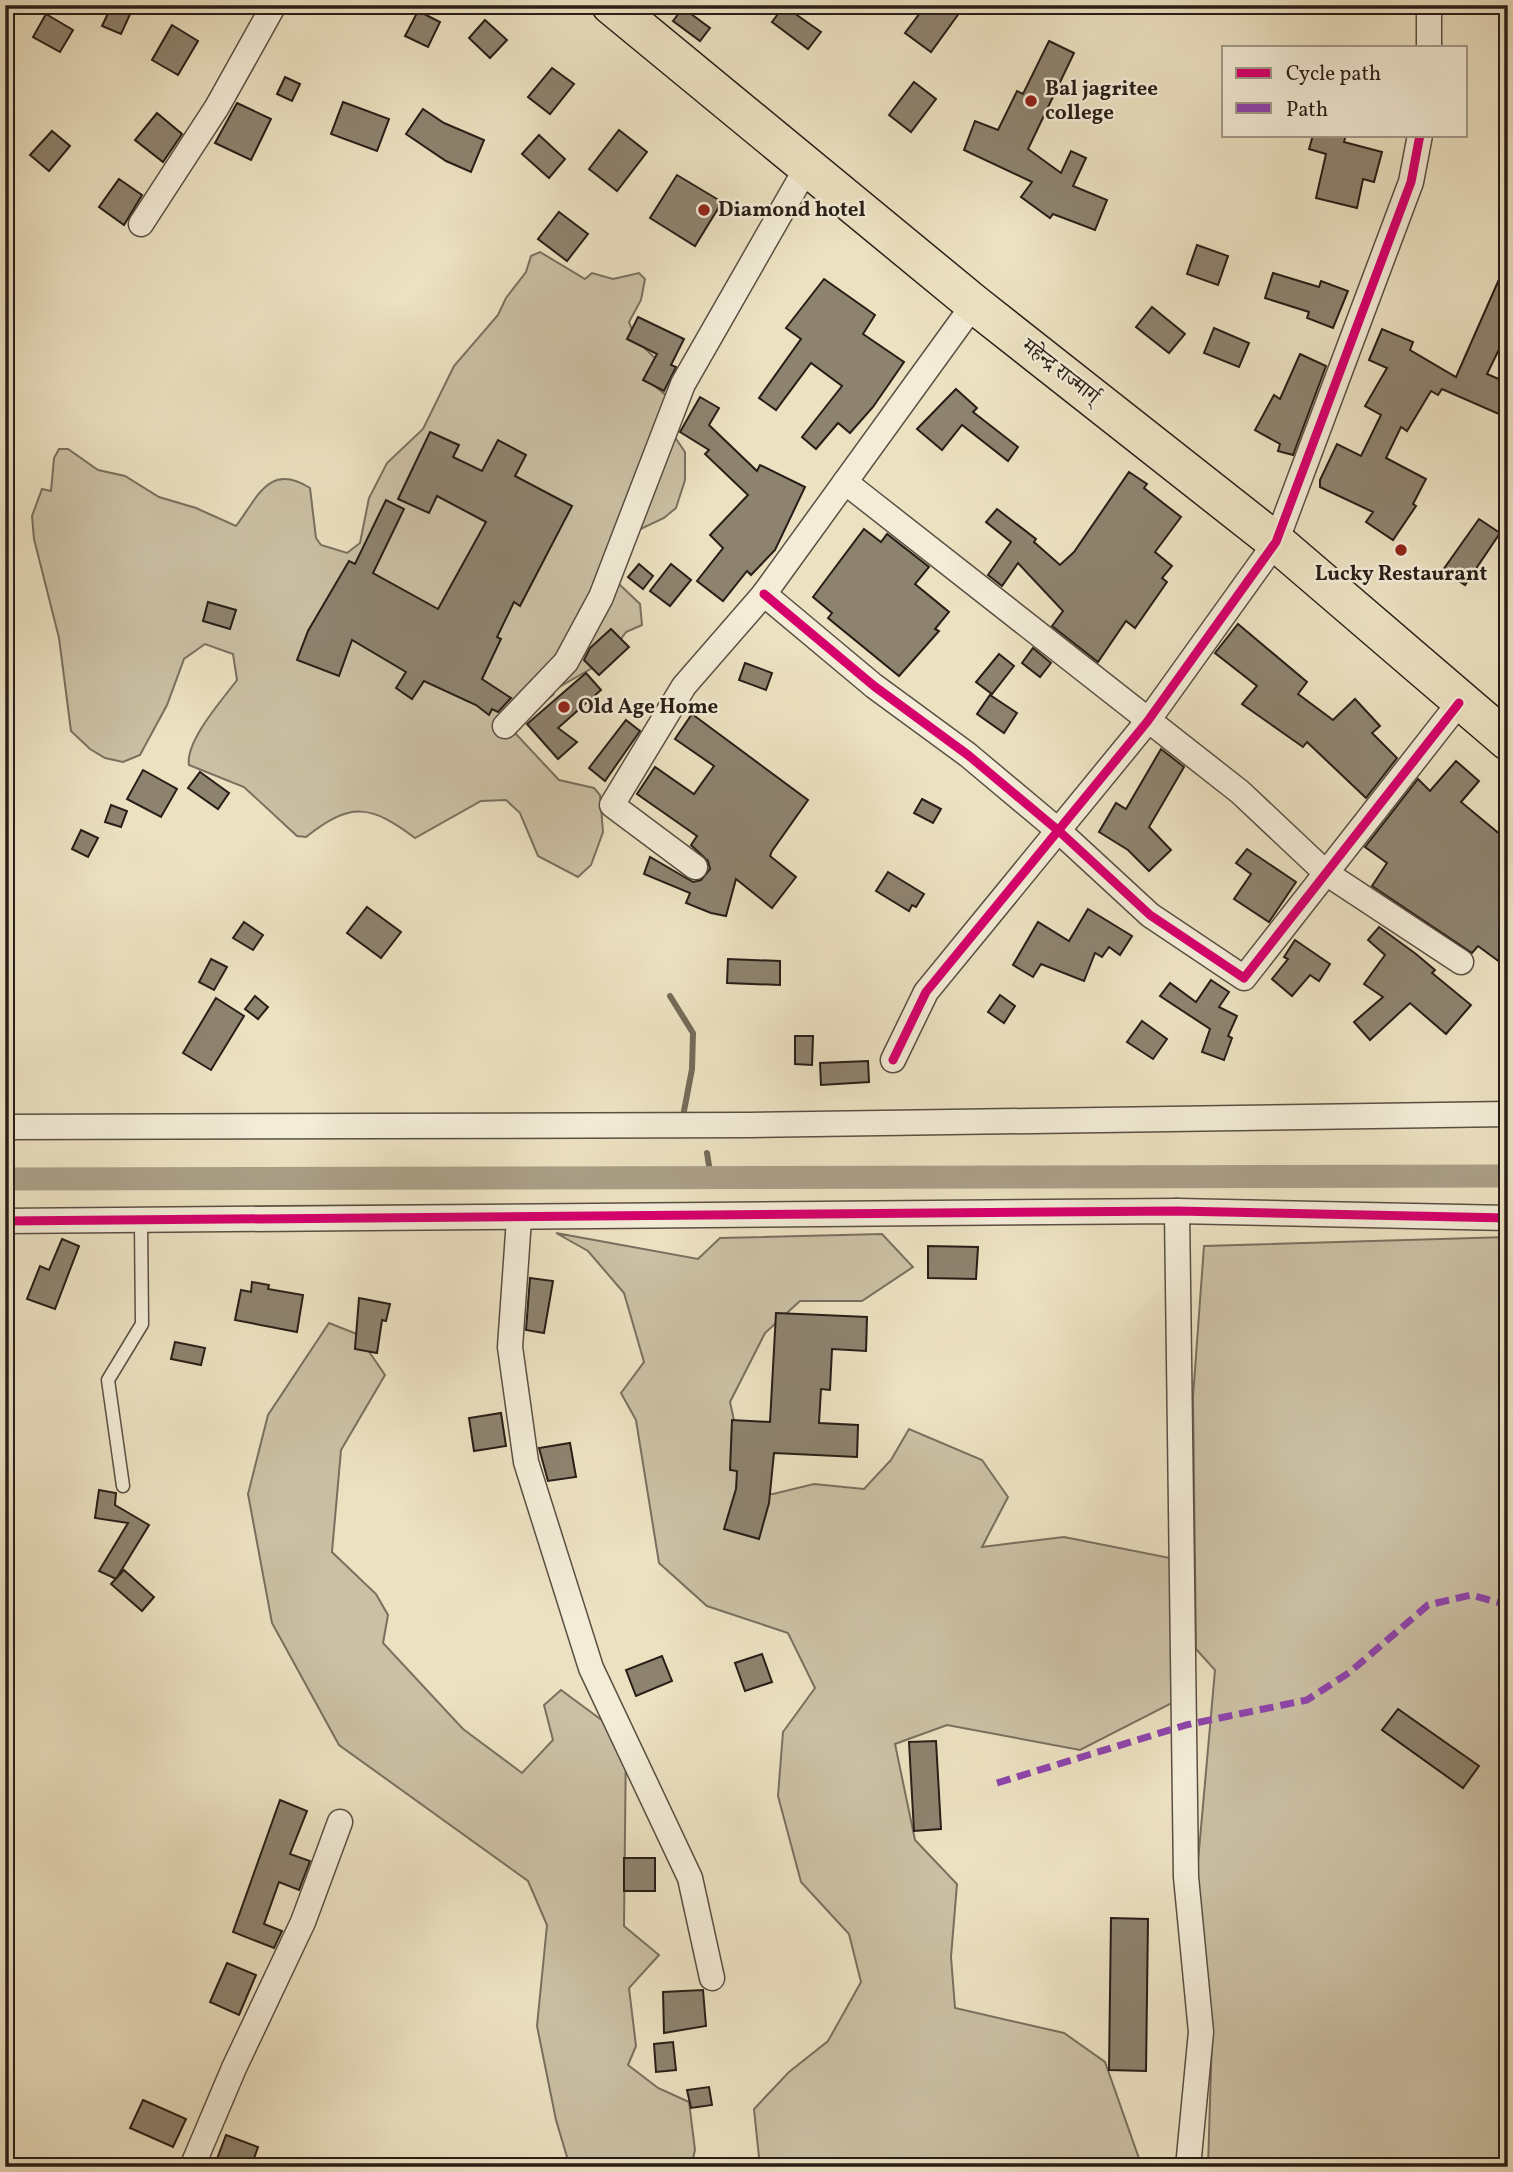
<svg xmlns="http://www.w3.org/2000/svg" width="1513" height="2172" viewBox="0 0 1513 2172" font-family="Vollkorn,'Noto Serif Devanagari',serif">
	<style>
		.green { fill: #cbc0a4; stroke: #7a6f5e; stroke-width: 2 }
		.lines { fill: none; stroke-linecap: round; stroke-linejoin: round }
		.stream { stroke: #766b5a; stroke-width: 6 }
		.canal { stroke: #aa9f87; stroke-width: 23 }
		.building { fill: #8e836f; stroke: #291e17; stroke-width: 2 }
		.lane-casing { stroke: #5a4f42; stroke-width: 15 }
		.street-casing { stroke: #5a4f42; stroke-width: 27 }
		.highway-casing { stroke: #291e17; stroke-width: 41 }
		.lane { stroke: #f3ecd7; stroke-width: 12 }
		.street { stroke: #f3ecd7; stroke-width: 24 }
		.highway { stroke: #ece1c1; stroke-width: 38 }
		.quiet { stroke: #8e44ad; stroke-width: 7; stroke-dasharray: 14 7; stroke-linecap: butt }
		.cycleway-casing { stroke: #f3ecd7; stroke-width: 13 }
		.cycleway { stroke: #d6006c; stroke-width: 9 }
		.poi-dot { fill: #8f2418; stroke: #f3ecd7; stroke-width: 2.5 }
		.labels { text-anchor: middle; dominant-baseline: central; stroke-width: 5; stroke-linejoin: round; paint-order: stroke }
		.poi-label { font-size: 21px; font-weight: bold; fill: #291e17; stroke: #f3ecd7; text-anchor: start }
		.street-label { font-size: 21px; fill: #291e17; stroke: #f3ecd7 }
	</style>
	<rect width="100%" height="100%" fill="#ece1c1"/>
	<filter id="stains"><feTurbulence type="fractalNoise" baseFrequency=".00286" numOctaves="4"/><feColorMatrix values="0 0 0 0 .2 0 0 0 0 .09 0 0 0 0 .02 0 0 0 .5 -.17"/></filter>
	<radialGradient id="worn" r=".72"><stop offset=".6" stop-color="#630" stop-opacity="0"/><stop offset="1" stop-color="#630" stop-opacity=".3"/></radialGradient>
	<g class="green">
		<path d="M540 252 585 279 592 273 613 279 639 273 645 279 641 300 629 322 636 340 656 359 651 383 678 405 668 427 685 452V480L676 508 664 518 632 533 618 583 640 604 642 625 626 632 606 660 542 697 554 694 527 716 514 732 559 780 594 788 600 795 603 832 591 865 578 877 538 856 520 813 506 800 481 801 415 838C371 805 351 801 306 837L297 836 244 787 189 765C185 741 223 699 237 680L233 654 205 644 184 659 167 705 140 755 123 762 105 758 90 749 71 731 59 638 34 539 32 516 42 489 51 491 54 458 59 449H68L98 470 125 476 159 497 196 508 236 526C258 497 269 462 310 488L316 538 321 545 347 553 360 543 369 498 387 463 423 429 454 366 498 315 506 298 526 272 531 256Z"/>
		<polygon points="556,1233 698,1259 720,1238 882,1234 913,1267 862,1301 800,1301 765,1333 730,1402 740,1448 741,1493 773,1494 814,1484 864,1489 891,1460 909,1429 982,1460 1008,1497 982,1547 1064,1537 1175,1559 1172,1703 1080,1750 947,1725 895,1744 915,1840 957,1884 951,1957 955,2008 1064,2033 1105,2062 1142,2167 760,2167 754,2109 789,2072 828,2041 861,1982 849,1934 801,1882 778,1796 783,1732 815,1688 788,1633 707,1606 659,1563 636,1420 621,1393 644,1362 624,1293 588,1251"/>
		<polygon points="1508,1237 1508,2167 1208,2167 1212,2035 1197,1873 1215,1670 1196,1649 1193,1397 1204,1246"/>
		<polygon points="329,1323 357,1334 385,1375 341,1450 332,1552 376,1594 388,1615 383,1643 463,1729 522,1773 553,1740 544,1705 561,1690 626,1738 624,1926 659,1955 629,1988 636,2046 628,2065 658,2088 689,2102 695,2150 691,2167 570,2167 556,2120 537,2026 547,1925 528,1881 339,1745 272,1623 248,1494 268,1415"/>
	</g>
	<g class="lines">
		<g class="stream">
			<polyline points="670,996 693,1033 692,1069 684,1111"/>
			<polyline points="707,1153 711,1178"/>
		</g>
		<polyline class="canal" points="5,1179 1508,1176"/>
	</g>
	<g class="building">
		<polygon points="112,5 132,10 121,34 102,26"/>
		<polygon points="926,5 965,5 931,52 905,33"/>
		<polygon points="784,6 821,32 808,49 772,22"/>
		<polygon points="683,8 710,28 700,41 673,21"/>
		<polygon points="418,11 440,22 428,47 405,36"/>
		<polygon points="46,14 73,30 60,52 33,37"/>
		<polygon points="485,20 507,40 490,58 469,38"/>
		<polygon points="172,25 198,41 178,75 152,60"/>
		<polygon points="1049,41 1074,53 1028,149 1061,173 1071,151 1086,158 1073,186 1107,200 1095,230 1053,214 1050,218 1021,197 1032,182 964,150 975,121 998,130 1017,91 1023,94"/>
		<polygon points="552,68 574,84 550,114 528,97"/>
		<polygon points="285,77 300,84 292,101 277,94"/>
		<polygon points="914,82 936,99 911,132 889,115"/>
		<polygon points="343,102 389,119 377,151 331,134"/>
		<polygon points="237,103 271,119 251,160 215,143"/>
		<polygon points="423,109 444,123 484,140 471,172 446,161 406,134"/>
		<polygon points="157,113 182,134 163,162 135,140"/>
		<polygon points="619,130 647,152 617,191 589,169"/>
		<polygon points="52,131 70,146 49,171 30,155"/>
		<polygon points="539,135 565,159 549,178 522,154"/>
		<polygon points="1313,135 1346,135 1344,142 1382,152 1374,182 1363,179 1357,208 1316,198 1326,154 1309,149"/>
		<polygon points="677,175 722,202 695,246 650,218"/>
		<polygon points="119,179 142,195 124,225 99,207"/>
		<polygon points="559,212 588,234 567,261 538,239"/>
		<polygon points="1197,245 1228,256 1218,285 1187,274"/>
		<polygon points="1508,259 1508,331 1487,374 1508,383 1508,400 1501,415 1442,389 1438,395 1431,391 1407,431 1401,427 1386,458 1426,479 1413,504 1416,506 1393,540 1366,522 1373,512 1320,487 1320,480 1337,444 1361,456 1381,415 1365,406 1387,368 1369,360 1382,329 1413,342 1410,350 1456,377"/>
		<polygon points="1273,273 1319,287 1321,281 1348,291 1333,328 1307,318 1309,312 1265,298"/>
		<polygon points="824,279 875,315 863,334 904,362 873,407 850,433 838,423 816,449 802,437 842,386 811,363 776,410 759,398 801,339 786,328"/>
		<polygon points="1152,307 1185,334 1169,353 1136,327"/>
		<polygon points="638,317 684,339 671,365 676,367 664,391 643,380 657,354 627,339"/>
		<polygon points="1214,328 1249,343 1239,367 1204,353"/>
		<polygon points="1300,354 1326,366 1293,455 1278,451 1280,444 1255,430 1274,395 1280,399"/>
		<polygon points="956,389 977,408 973,412 1018,447 1008,461 962,425 942,450 917,429"/>
		<polygon points="700,397 719,408 709,425 757,471 760,465 805,487 775,550 751,575 747,571 723,601 697,581 723,548 710,535 748,495 705,454 709,450 680,432"/>
		<polygon points="430,432 459,445 453,457 482,471 498,440 526,455 515,476 572,506 520,606 514,602 497,637 501,639 482,679 511,698 498,712 492,709 489,715 476,705 424,681 412,699 396,688 406,672 352,640 339,676 297,660 308,631 349,561 355,564 386,500 404,509 373,573 438,609 486,522 437,496 429,513 398,499"/>
		<polygon points="1129,472 1147,484 1144,488 1181,517 1155,552 1172,566 1162,578 1167,582 1135,628 1126,621 1098,662 1052,626 1063,611 1018,563 1002,586 988,575 1011,542 986,522 997,509 1036,539 1034,542 1060,565 1074,552"/>
		<polygon points="1479,519 1500,533 1465,585 1443,570"/>
		<polygon points="864,529 881,542 887,534 929,567 915,584 949,612 935,629 939,631 899,676 828,618 832,613 813,597"/>
		<polygon points="639,564 653,576 643,589 628,577"/>
		<polygon points="671,564 691,580 670,606 650,591"/>
		<polygon points="208,602 236,610 230,629 203,621"/>
		<polygon points="1238,624 1307,682 1298,694 1333,720 1355,699 1380,726 1372,733 1397,758 1366,798 1307,742 1303,747 1242,704 1257,686 1215,653"/>
		<polygon points="611,629 629,647 599,675 584,660 590,648"/>
		<polygon points="1033,648 1051,663 1040,677 1022,663"/>
		<polygon points="999,654 1014,666 992,694 976,682"/>
		<polygon points="745,663 772,673 766,690 739,680"/>
		<polygon points="586,673 601,690 558,728 577,742 558,759 527,724"/>
		<polygon points="990,695 1017,713 1004,733 977,714"/>
		<polygon points="692,714 808,800 772,851 770,856 796,877 772,908 736,879 726,916 711,913 686,903 690,893 644,874 650,857 693,882 701,880 710,869 708,861 691,845 697,836 637,794 655,767 694,794 714,766 675,739"/>
		<polygon points="626,720 640,731 605,781 589,768"/>
		<polygon points="1161,749 1184,767 1149,827 1171,850 1149,871 1128,850 1099,832 1116,803 1126,809"/>
		<polygon points="1456,761 1479,781 1461,802 1508,841 1508,955 1501,963 1478,946 1472,953 1372,886 1387,863 1365,847 1418,779 1430,791"/>
		<polygon points="143,770 177,789 161,817 127,799"/>
		<polygon points="200,772 229,793 218,809 188,788"/>
		<polygon points="922,799 941,809 933,823 914,813"/>
		<polygon points="111,805 127,811 121,827 105,822"/>
		<polygon points="81,830 98,838 88,857 72,849"/>
		<polygon points="1247,849 1296,882 1269,922 1234,899 1251,874 1236,863"/>
		<polygon points="888,872 924,894 916,907 912,905 909,911 876,891"/>
		<polygon points="367,907 401,932 381,958 347,933"/>
		<polygon points="1088,909 1132,936 1120,955 1109,947 1102,957 1095,953 1084,981 1041,964 1033,977 1013,965 1038,922 1069,941"/>
		<polygon points="244,922 263,935 253,950 233,938"/>
		<polygon points="1379,927 1416,954 1435,970 1432,973 1471,1005 1446,1034 1410,1003 1370,1040 1354,1022 1383,997 1364,984 1385,955 1368,940"/>
		<polygon points="1295,940 1330,964 1319,981 1310,975 1292,996 1272,979 1288,959 1284,957"/>
		<polygon points="211,959 227,967 214,990 199,982"/>
		<polygon points="728,959 780,961 780,985 727,983"/>
		<polygon points="1211,980 1229,992 1219,1007 1237,1016 1228,1036 1232,1038 1224,1060 1202,1052 1210,1029 1160,996 1170,983 1196,1002"/>
		<polygon points="1000,995 1015,1006 1004,1023 988,1012"/>
		<polygon points="255,996 268,1007 258,1019 245,1009"/>
		<polygon points="216,998 244,1016 211,1070 183,1053"/>
		<polygon points="1142,1021 1167,1039 1153,1059 1127,1042"/>
		<polygon points="795,1036 813,1036 812,1065 795,1064"/>
		<polygon points="868,1061 869,1082 821,1085 820,1063"/>
		<polygon points="62,1239 79,1246 55,1309 27,1299 40,1266 49,1270"/>
		<polygon points="928,1246 978,1247 976,1279 928,1278"/>
		<polygon points="530,1278 553,1281 544,1333 526,1330"/>
		<polygon points="252,1282 269,1285 268,1289 303,1295 297,1332 235,1320 241,1290 251,1292"/>
		<polygon points="359,1298 390,1304 386,1321 382,1320 377,1353 355,1349"/>
		<polygon points="776,1313 867,1317 866,1351 832,1349 830,1390 821,1389 819,1423 858,1425 857,1457 774,1453 769,1503 759,1539 724,1529 736,1489 737,1471 730,1470 732,1420 770,1422"/>
		<polygon points="175,1342 205,1348 201,1365 171,1359"/>
		<polygon points="501,1413 506,1446 474,1451 469,1418"/>
		<polygon points="570,1443 576,1477 548,1481 539,1448"/>
		<polygon points="99,1490 116,1493 115,1505 149,1525 116,1579 99,1571 128,1523 95,1518"/>
		<polygon points="124,1570 154,1597 142,1611 111,1584"/>
		<polygon points="762,1654 772,1682 745,1691 735,1663"/>
		<polygon points="662,1656 672,1681 636,1696 626,1670"/>
		<polygon points="1398,1709 1479,1766 1463,1788 1382,1730"/>
		<polygon points="936,1741 941,1829 914,1831 909,1742"/>
		<polygon points="280,1800 307,1811 290,1854 310,1861 299,1890 279,1882 264,1924 282,1931 274,1948 233,1932"/>
		<rect x="624" y="1858" width="31" height="33"/>
		<polygon points="1111,1918 1148,1919 1146,2071 1109,2070"/>
		<polygon points="227,1963 256,1975 239,2015 210,2002"/>
		<polygon points="703,1990 706,2026 664,2033 663,1992"/>
		<polygon points="673,2042 676,2070 656,2072 654,2044"/>
		<polygon points="709,2087 712,2105 691,2108 687,2090"/>
		<polygon points="143,2100 186,2119 173,2147 130,2128"/>
		<polygon points="226,2135 258,2147 251,2167 214,2167"/>
	</g>
	<g class="lines">
		<defs>
			<polyline id="lane" points="123,1486 108,1380 142,1324 141,1222"/>
			<g id="street">
				<polyline points="1429,5 1429,47"/>
				<polyline points="141,224 217,107 274,5"/>
				<polyline points="845,482 1240,792 1326,873 1461,962"/>
				<polyline points="764,594 874,686 968,755 1060,832 1150,915 1244,978 1459,703"/>
				<polyline points="505,726 566,662 601,597 683,384 807,167"/>
				<polyline points="695,867 612,805 684,686 764,594 974,304"/>
				<polyline points="893,1060 926,992 1147,722 1276,542 1411,182 1420,135"/>
				<polyline points="5,1127 749,1125 1508,1114"/>
				<polyline points="1177,1211 1186,1877 1201,2032 1188,2167"/>
				<polyline points="519,1219 510,1347 526,1462 591,1668 690,1878 712,1978"/>
				<polyline points="5,1221 1177,1211 1508,1218"/>
				<polyline points="192,2167 234,2068 303,1922 340,1822"/>
			</g>
			<polyline id="highway" points="611,5 974,304 1276,542 1508,741"/>
		</defs>
		<use href="#lane" class="lane-casing"/>
		<use href="#street" class="street-casing"/>
		<use href="#highway" class="highway-casing"/>
		<use href="#lane" class="lane"/>
		<use href="#street" class="street"/>
		<use href="#highway" class="highway"/>
		<polyline class="quiet" points="997,1783 1186,1725 1307,1700 1350,1672 1428,1605 1471,1595 1508,1605"/>
		<defs>
			<g id="cycleway">
				<polyline points="764,594 874,686 968,755 1060,832 1150,915 1244,978 1459,703"/>
				<polyline points="893,1060 926,992 1147,722 1276,542 1411,182 1420,135"/>
				<polyline points="5,1221 1177,1211 1508,1218"/>
			</g>
		</defs>
		<use href="#cycleway" class="cycleway-casing"/>
		<use href="#cycleway" class="cycleway"/>
	</g>
	<g class="poi-dot">
		<circle cx="1031" cy="101" r="7"/>
		<circle cx="704" cy="210" r="7"/>
		<circle cx="1401" cy="550" r="7"/>
		<circle cx="564" cy="707" r="7"/>
	</g>
	<g class="labels">
		<g class="poi-label">
			<text x="1045" y="89">Bal jagritee<tspan x="1045" dy="24">college</tspan></text>
			<text x="718" y="210">Diamond hotel</text>
			<text x="1401" y="574" text-anchor="middle">Lucky Restaurant</text>
			<text x="578" y="707">Old Age Home</text>
		</g>
		<g class="street-label">
			<text transform="translate(1060 372) rotate(38)">महेन्द्र राज्मार्ग्</text>
		</g>
	</g>
	<rect width="1513" height="2172" fill="none" stroke="#ece1c1" stroke-width="28"/>
	<rect x="7" y="7" width="1499" height="2158" fill="none" stroke="#291e17" stroke-width="3.5"/>
	<rect x="14" y="14" width="1485" height="2144" fill="none" stroke="#291e17" stroke-width="2"/>
	<rect x="1222" y="46" width="245" height="91" fill="#f3ecd7" stroke="#a29a8a" stroke-width="2"/>
	<rect x="1236" y="68" width="35" height="10" fill="#d6006c" stroke="#a29a8a" stroke-width="2"/>
	<text x="1286" y="80" font-size="21" fill="#291e17">Cycle path</text>
	<rect x="1236" y="103" width="35" height="10" fill="#8e44ad" stroke="#a29a8a" stroke-width="2"/>
	<text x="1286" y="116" font-size="21" fill="#291e17">Path</text>
	<rect width="100%" height="100%" filter="url(#stains)"/>
	<rect width="100%" height="100%" fill="url(#worn)"/>
</svg>
